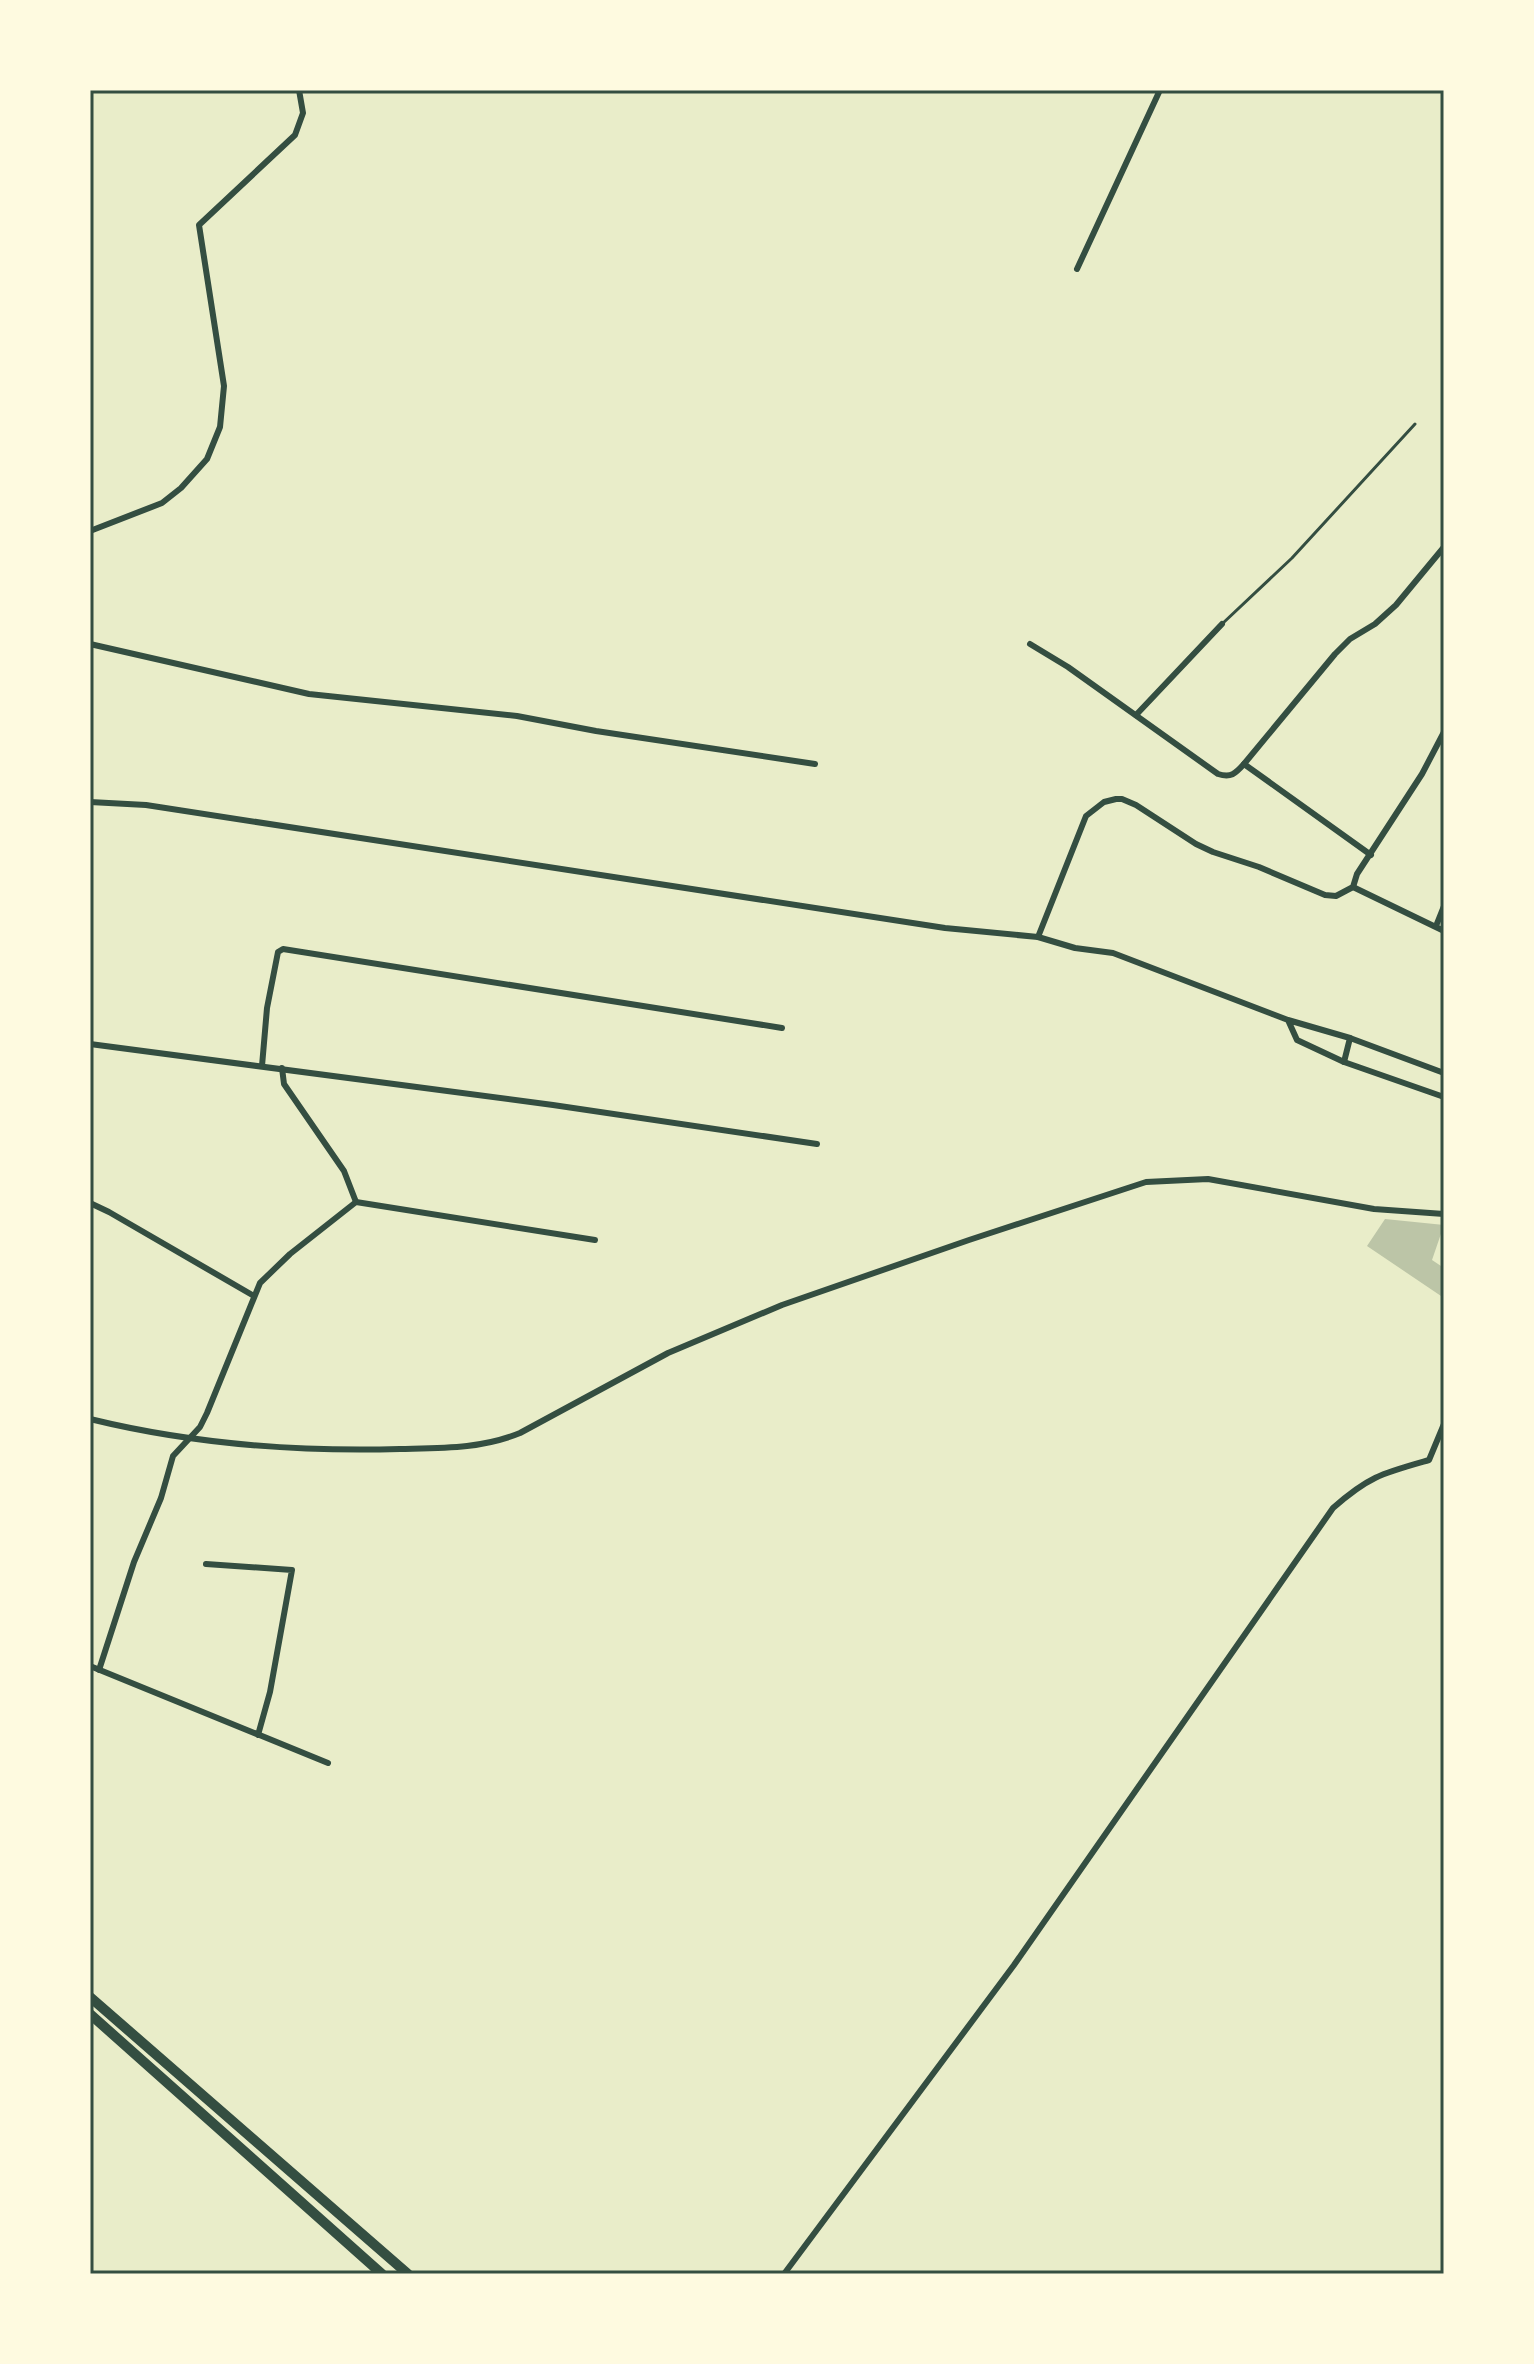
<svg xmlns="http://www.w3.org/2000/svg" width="1534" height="2364" viewBox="0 0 1534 2364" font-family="'Work Sans',sans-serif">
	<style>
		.building { fill: #bcc5a7 }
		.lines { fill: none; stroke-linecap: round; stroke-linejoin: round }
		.service { stroke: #344e41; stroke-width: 3 }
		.minor { stroke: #344e41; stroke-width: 6 }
		.primary { stroke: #344e41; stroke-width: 10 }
		.neatline { fill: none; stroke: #344e41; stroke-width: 3 }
	</style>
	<rect width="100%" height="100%" fill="#e9edc9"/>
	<polygon class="building" points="1385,1219 1444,1225 1432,1260 1444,1268 1444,1298 1367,1246"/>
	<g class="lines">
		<polyline class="service" points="1222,624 1292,558 1415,424"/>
		<g class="minor">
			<polyline points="1077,269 1160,90"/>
			<polyline points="90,531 162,503 181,488 207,459 220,427 224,386 199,225 295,135 303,113 299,90"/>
			<polyline points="90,644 309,694 517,716 596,731 815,764"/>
			<path d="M1030 644 1068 667 1218 774C1231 778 1235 774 1244 764L1371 855"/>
			<polyline points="1136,715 1222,624"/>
			<polyline points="1244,764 1335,654 1350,639 1375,624 1396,605 1444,547"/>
			<polyline points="90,802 146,805 945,928 1038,937 1075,948 1113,953 1288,1020 1350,1038 1344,1062 1297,1040 1288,1020"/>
			<polyline points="1353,887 1444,931"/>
			<polyline points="1436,926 1444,906"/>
			<polyline points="1038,937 1086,816 1104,802 1116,799 1122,799 1136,805 1196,844 1213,852 1259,867 1325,895 1336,896 1353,887 1357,874 1422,774 1444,732"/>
			<polyline points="1350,1038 1444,1073"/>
			<polyline points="90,1044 553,1105 817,1144"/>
			<polyline points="1344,1062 1444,1097"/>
			<polyline points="262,1066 267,1008 278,952 283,949 782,1028"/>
			<polyline points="282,1068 284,1084 344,1171 356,1202"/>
			<polyline points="356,1202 595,1240"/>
			<polyline points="90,1203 109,1212 254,1296"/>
			<path d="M90 1419C192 1444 294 1452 400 1449 441 1448 481 1449 520 1433L668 1353 782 1305 969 1240 1146 1182 1208 1179 1374 1209 1444 1214"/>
			<polyline points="206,1564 292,1570 270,1692 258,1735"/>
			<polyline points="90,1666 328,1763"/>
			<polyline points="99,1670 134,1562 161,1498 173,1456 200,1427 207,1413 260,1283 290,1254 356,1202"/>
			<path d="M784 2274 1014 1965 1333 1508C1369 1476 1383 1473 1429 1460L1444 1424"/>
		</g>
		<g class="primary">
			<polyline points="90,1997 408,2274"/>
			<polyline points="90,2014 382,2274"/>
		</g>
	</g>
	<rect width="1534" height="2364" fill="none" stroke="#fefae0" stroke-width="184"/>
	<rect x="92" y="92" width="1350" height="2180" class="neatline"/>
</svg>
